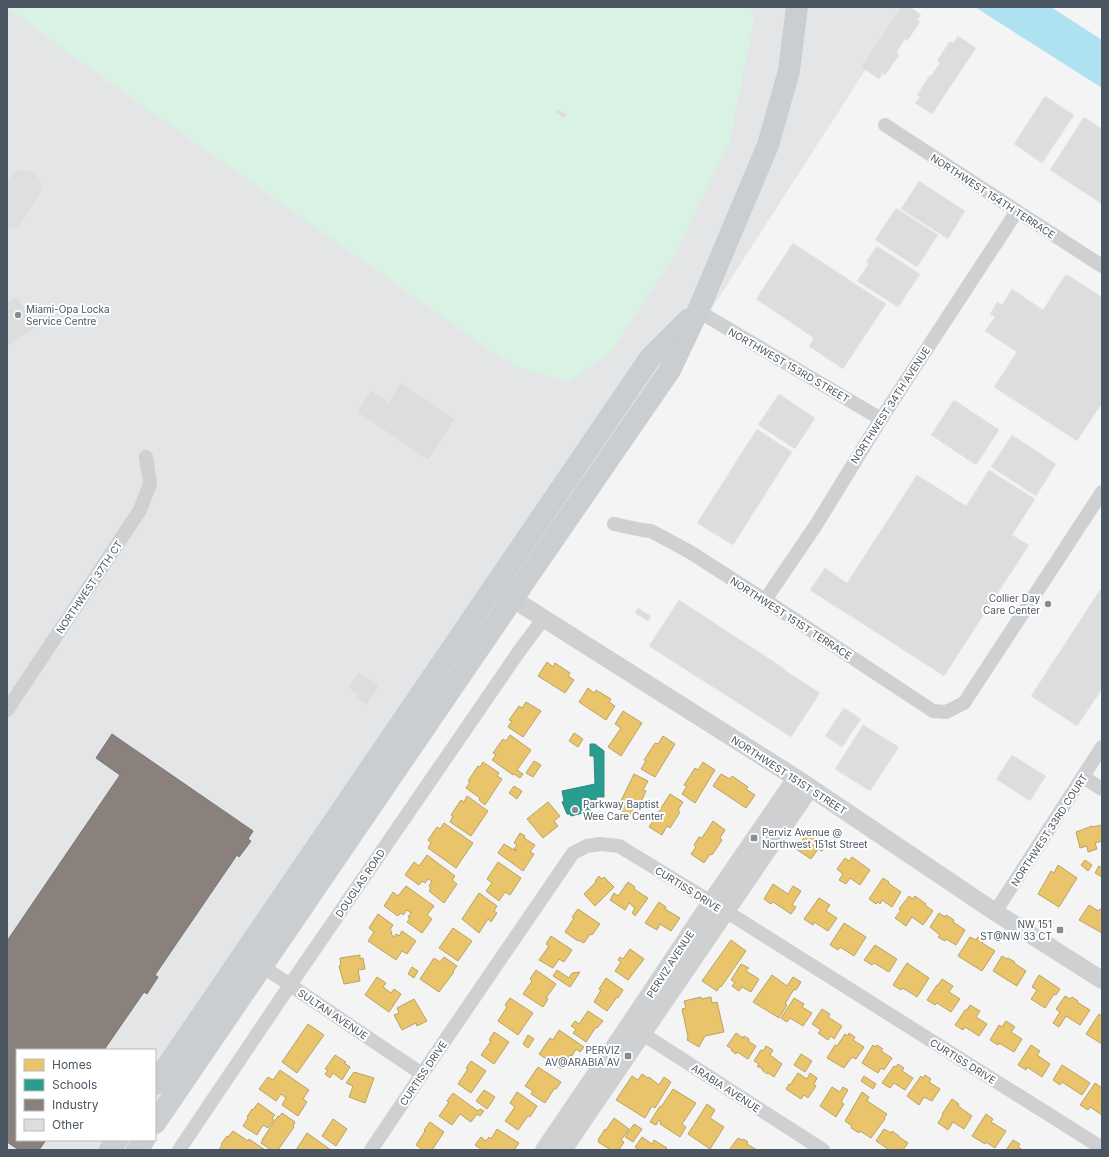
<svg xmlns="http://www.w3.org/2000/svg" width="1109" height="1157" viewBox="0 0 1109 1157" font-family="Inter,sans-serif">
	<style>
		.airport { fill: #e4e5e7 }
		.green { fill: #d9f2e3 }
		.water { fill: #aee2f0 }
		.homes { fill: #e9c46a; stroke: #b9a367 }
		.schools { fill: #2a9d8f; stroke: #348881 }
		.industry { fill: #8a817c; stroke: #777474 }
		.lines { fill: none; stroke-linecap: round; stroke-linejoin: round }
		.taxiway { stroke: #dedfe0; stroke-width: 34 }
		.building { fill: #ddddde; stroke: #e5e6e7 }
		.minor { stroke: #ced0d2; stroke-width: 14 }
		.tertiary { stroke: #ced0d2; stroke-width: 18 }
		.primary { stroke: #caced1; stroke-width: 22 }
		.poi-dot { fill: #868d94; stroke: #fff; stroke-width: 1.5 }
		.labels { text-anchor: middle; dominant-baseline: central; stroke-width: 4; stroke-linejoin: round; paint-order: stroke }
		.street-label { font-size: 10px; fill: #4a5661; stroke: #fff }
		.poi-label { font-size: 10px; fill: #4a5661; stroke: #fff; text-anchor: start }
	</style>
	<rect width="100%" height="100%" fill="#f4f4f4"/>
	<polygon class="airport" points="7,7 906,7 508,625 155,1137 155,1050 17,1050 17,1140 153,1140 146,1150 7,1150"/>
	<polygon class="green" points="7,7 751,7 754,21 730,140 676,253 611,352 569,382 520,368 488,349 68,53"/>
	<polygon class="water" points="975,7 1051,7 1102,40 1102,88"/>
	<g class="homes">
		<polygon points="547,662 553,667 555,663 570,673 568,676 574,680 565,693 538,676"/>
		<polygon points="588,688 594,693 596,690 611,699 609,702 615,706 606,720 579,702"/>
		<polygon points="526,702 541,711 523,737 508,727 512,721 509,720 519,706 522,708"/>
		<polygon points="623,711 642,723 621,756 608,747 621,728 615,724"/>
		<polygon points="574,733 583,739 578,747 569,741"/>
		<polygon points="510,735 531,750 517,770 523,774 520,778 514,774 513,775 492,760 496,755 493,753 503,739 506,741"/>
		<polygon points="663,736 675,744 655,777 641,769 646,761 644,760 655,743 658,744"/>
		<polygon points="534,761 541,765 533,777 526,773"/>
		<polygon points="483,762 499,773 497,776 502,779 485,805 479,800 480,798 466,788 470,782 468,781 478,766 480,767"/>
		<polygon points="703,762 715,770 695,803 682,794 687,786 684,785 695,768 698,770"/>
		<polygon points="634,774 648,781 643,790 646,791 638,808 635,807 630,816 617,809"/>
		<polygon points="721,774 730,779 732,776 748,787 746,789 755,795 746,808 713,786"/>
		<polygon points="514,786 522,791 517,799 509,793"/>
		<polygon points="670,794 683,802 678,810 680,812 670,828 667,826 662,835 649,827"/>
		<polygon points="467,796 488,811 471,836 450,822 453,816 451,815 461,800 464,802"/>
		<polygon points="548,802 560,816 554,821 558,826 543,838 527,819"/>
		<polygon points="713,821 725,830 720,838 722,840 712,855 710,854 704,863 691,854 696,847 694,845 699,837 702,838"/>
		<polygon points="444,823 473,843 456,868 428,848 431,843 428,840 437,827 440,829"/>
		<polygon points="1102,825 1102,841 1095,843 1097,849 1088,852 1087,846 1080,848 1076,832 1092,826 1092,827"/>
		<polygon points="809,828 825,839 822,842 824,843 822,846 824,848 822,851 818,849 811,859 796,849 805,836 804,834"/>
		<polygon points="520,833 525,836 524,838 535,845 530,852 534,854 523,871 498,853 504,844 516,851 517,850 514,849 517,845 514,843"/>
		<polygon points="427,855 455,876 452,880 457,884 444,903 429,891 431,888 429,886 432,881 428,879 425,883 422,881 419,885 405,875 414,862 419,866"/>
		<polygon points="852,857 870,870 860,885 850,878 846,884 839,880 843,874 837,869 845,858 849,861"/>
		<polygon points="1085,860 1092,865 1088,871 1081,865"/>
		<polygon points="498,862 521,878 510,895 505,892 499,901 486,891 492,883 487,879"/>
		<polygon points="1058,865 1077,878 1059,907 1038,894 1051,871 1054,873"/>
		<polygon points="1099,866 1102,868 1102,877 1095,873"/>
		<polygon points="599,876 602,879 604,877 614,887 595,906 584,894 596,882 595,881"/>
		<polygon points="883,878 889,882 888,883 901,892 892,907 882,900 880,904 878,902 876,904 869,899"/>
		<polygon points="628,882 635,887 634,889 648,898 635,916 632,913 635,908 629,903 625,910 610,900 614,893 618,896"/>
		<polygon points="773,884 788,894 793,886 801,891 792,905 796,907 791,914 773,902 771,904 764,899"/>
		<polygon points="406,886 434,906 427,915 432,919 422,933 407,922 410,918 408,917 411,913 407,910 403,915 401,913 398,916 384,906 393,892 398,896"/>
		<polygon points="479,893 497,906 494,911 497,913 491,922 488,919 479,933 462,919"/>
		<polygon points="909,896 913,899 915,896 926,904 925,905 933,911 923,925 912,917 906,926 895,918 901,910 899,909"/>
		<polygon points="819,898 830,905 826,911 837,918 828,931 814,922 813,925 804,919"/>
		<polygon points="659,902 666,907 665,909 680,918 671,931 660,924 657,930 645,923"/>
		<polygon points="1089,905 1098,911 1100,909 1102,910 1101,913 1102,914 1102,933 1079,920"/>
		<polygon points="578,909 600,924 592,935 590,934 584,943 578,940 578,941 565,932 574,918 572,917"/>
		<polygon points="939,913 945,917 946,915 954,920 953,922 965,930 956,945 946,939 945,941 938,937 940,935 930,927"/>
		<polygon points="378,914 393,925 390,930 392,932 391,934 394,937 396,934 399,936 402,931 416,941 407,954 402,951 396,960 368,941 374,932 369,928"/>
		<polygon points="844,923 866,937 854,956 840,947 838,950 830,945"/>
		<polygon points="453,928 472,941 458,961 439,948"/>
		<polygon points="551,936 572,950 564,962 559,959 553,968 539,960 549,946 546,944"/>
		<polygon points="970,937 976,940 978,937 984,940 982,943 995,951 982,971 958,956"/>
		<polygon points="731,940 746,951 721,987 720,986 717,991 702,981"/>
		<polygon points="875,945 897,959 889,972 874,963 872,965 864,960"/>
		<polygon points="630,949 644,959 628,980 615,971 621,962 618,960 620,957 623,959"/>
		<polygon points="360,955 360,959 363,958 365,969 358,970 360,981 344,984 339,966 341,966 340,958"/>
		<polygon points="1002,956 1007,959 1008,958 1015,962 1014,963 1026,971 1017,986 993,971"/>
		<polygon points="444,957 457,966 453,971 454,972 439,992 420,979 434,958 440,962"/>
		<polygon points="907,963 929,978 917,997 903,988 901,990 893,985"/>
		<polygon points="741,964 749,968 746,971 759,979 751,992 742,987 739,991 732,986 735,982 731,980"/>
		<polygon points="412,967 418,971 414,978 408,974"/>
		<polygon points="536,970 556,984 546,998 548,999 543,1007 523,994 532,981 530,979"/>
		<polygon points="557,970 569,978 572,973 580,972 570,987 553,976"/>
		<polygon points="772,975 787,986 793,977 801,982 796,990 794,989 785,1004 787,1005 779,1018 753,1002"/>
		<polygon points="1039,975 1060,989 1056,995 1054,994 1045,1008 1031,999 1037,990 1032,987"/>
		<polygon points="377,977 386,983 383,987 391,993 394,989 401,994 389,1012 365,995"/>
		<polygon points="606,978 623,990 618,998 617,997 607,1011 594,1002 601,990 599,989"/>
		<polygon points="942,979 953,986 949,992 960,999 951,1012 937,1003 935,1005 927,1000 937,985 938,985"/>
		<polygon points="1065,996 1070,999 1072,997 1078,1001 1077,1002 1090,1010 1080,1025 1066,1016 1059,1027 1053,1023 1060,1012 1056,1009"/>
		<polygon points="701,997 701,999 711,997 712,1003 717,1002 724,1032 705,1036 699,1047 687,1040 688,1037 682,1009 686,1008 684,1001"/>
		<polygon points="510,998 533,1013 518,1035 498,1021 507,1007 505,1005"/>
		<polygon points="794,998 804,1004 802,1007 812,1013 803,1026 790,1018 787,1022 781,1018"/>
		<polygon points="414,999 427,1021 417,1026 416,1023 402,1030 394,1015 399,1013 397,1008"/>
		<polygon points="970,1005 980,1011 976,1017 987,1024 979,1036 965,1027 963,1030 955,1025 965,1010 967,1010"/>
		<polygon points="822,1009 830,1014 828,1017 842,1026 834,1039 831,1036 828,1040 818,1033 821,1030 812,1024"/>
		<polygon points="588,1011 603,1021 597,1028 596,1027 586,1042 573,1033 576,1029 571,1026 575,1021 579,1024"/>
		<polygon points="1099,1014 1102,1016 1102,1044 1086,1034"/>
		<polygon points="1006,1021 1015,1027 1011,1032 1022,1039 1014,1052 999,1043 998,1045 990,1040 999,1025 1002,1027"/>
		<polygon points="308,1024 324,1035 297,1073 282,1062"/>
		<polygon points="559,1030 584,1047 580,1052 576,1049 572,1056 570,1055 561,1069 539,1054 550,1038 553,1040"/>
		<polygon points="494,1032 509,1042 494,1064 481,1055 491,1041 489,1040"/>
		<polygon points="736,1033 743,1038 744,1036 746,1037 749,1039 748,1041 756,1046 748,1059 737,1052 736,1054 733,1052 731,1050 732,1049 727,1046"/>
		<polygon points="849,1033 855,1037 853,1040 864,1047 856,1059 852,1057 844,1068 827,1058 835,1045 837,1046 845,1034 848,1036"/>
		<polygon points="528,1035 534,1039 528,1048 523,1044"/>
		<polygon points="873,1045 875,1047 877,1045 883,1049 881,1051 892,1058 884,1070 881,1068 878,1073 862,1063"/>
		<polygon points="1031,1045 1040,1051 1037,1055 1050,1064 1042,1077 1027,1067 1026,1070 1018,1065"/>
		<polygon points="766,1046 773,1050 770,1055 782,1064 774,1077 768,1073 767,1074 762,1070 763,1069 757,1066 759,1064 754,1061 761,1050 763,1051"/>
		<polygon points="801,1054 812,1061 805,1072 794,1065"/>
		<polygon points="335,1055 346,1062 344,1063 350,1067 342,1080 333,1073 330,1078 325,1074 328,1070 325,1069"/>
		<polygon points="471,1061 486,1071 471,1093 458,1084 468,1069 466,1068"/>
		<polygon points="898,1064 904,1068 902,1071 913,1078 905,1090 894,1083 890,1088 882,1083 894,1066 896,1067"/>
		<polygon points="1062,1065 1090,1083 1082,1095 1062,1082 1060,1085 1053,1080"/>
		<polygon points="538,1067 561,1082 556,1089 554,1089 545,1103 531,1094 533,1091 525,1086"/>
		<polygon points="280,1070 309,1090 303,1099 307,1102 298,1116 282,1105 286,1098 281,1094 276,1101 259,1089 268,1077 273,1080"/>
		<polygon points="354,1072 374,1078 365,1103 349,1097 353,1086 346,1083"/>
		<polygon points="798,1073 807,1079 810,1073 817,1078 814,1084 816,1086 808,1098 804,1095 801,1099 786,1089 789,1084 790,1085"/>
		<polygon points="642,1074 648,1078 649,1077 659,1085 664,1077 671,1082 655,1108 652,1106 645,1118 616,1100 632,1076 638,1080"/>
		<polygon points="925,1075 931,1079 929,1082 940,1089 932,1101 924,1097 919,1105 907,1096 921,1076 923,1078"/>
		<polygon points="864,1076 876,1084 873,1089 861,1081"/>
		<polygon points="1095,1083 1102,1088 1102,1115 1090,1107 1088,1110 1080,1105"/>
		<polygon points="832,1087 840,1092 843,1087 848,1090 841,1102 844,1104 836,1117 820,1106"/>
		<polygon points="673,1089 696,1103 682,1124 686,1127 680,1137 660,1124 661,1121 659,1120 656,1125 650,1122 660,1106 661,1107"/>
		<polygon points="484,1090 495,1097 487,1109 476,1101"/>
		<polygon points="517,1092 537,1106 530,1117 528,1116 518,1130 505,1121 515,1107 510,1103"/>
		<polygon points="862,1092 869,1097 867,1101 887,1114 884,1118 885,1119 871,1138 860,1131 859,1133 851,1128 852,1126 845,1121"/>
		<polygon points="453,1093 478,1111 480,1109 484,1111 480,1116 477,1114 471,1122 460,1114 452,1125 439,1116 449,1102 447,1101"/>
		<polygon points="952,1099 959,1104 958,1106 972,1116 964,1129 953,1122 948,1130 938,1123 943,1115 942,1114"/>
		<polygon points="258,1103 275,1115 272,1118 274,1120 268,1128 263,1125 257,1135 243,1126 248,1118 247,1117 252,1109 253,1110"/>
		<polygon points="707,1104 715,1110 710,1118 724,1127 710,1149 688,1134"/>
		<polygon points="282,1113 295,1122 293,1126 294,1127 278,1150 271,1150 261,1143 263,1140 262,1140 278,1116 279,1117"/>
		<polygon points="986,1114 993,1119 991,1122 1006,1131 995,1148 986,1142 985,1144 972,1136"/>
		<polygon points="614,1118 629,1129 621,1140 624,1142 619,1150 611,1150 598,1142 599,1140 598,1140 605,1129 606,1130"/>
		<polygon points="333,1119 347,1129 336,1146 322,1136"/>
		<polygon points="430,1122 444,1132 432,1150 423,1150 416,1145 425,1131 424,1130"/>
		<polygon points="634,1124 642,1129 633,1142 625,1137"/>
		<polygon points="497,1129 519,1143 514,1150 482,1150 475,1145 481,1137 486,1141 489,1137 491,1139"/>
		<polygon points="884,1129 891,1133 892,1131 899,1136 899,1137 908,1143 903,1150 887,1150 888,1149 876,1141"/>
		<polygon points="233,1131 248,1141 249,1139 265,1150 219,1150 222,1145 221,1144 227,1136 228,1137"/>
		<polygon points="307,1133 331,1150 296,1150"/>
		<polygon points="642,1137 652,1144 654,1140 667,1148 665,1150 640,1150 635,1147"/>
		<polygon points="738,1138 742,1140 743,1139 745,1140 748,1142 747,1144 757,1150 729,1150"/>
		<polygon points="1013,1140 1020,1144 1018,1147 1023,1150 1006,1150"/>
	</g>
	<polygon class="schools" points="590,744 595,744 604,751 604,797 596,797 597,808 590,809 591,811 571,816 570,814 567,814 562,802 564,801 562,791 595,784 594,756 590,756"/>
	<polygon class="industry" points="112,734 253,831 248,839 251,841 239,857 237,855 155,975 158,977 147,994 144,992 104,1050 17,1050 17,1140 46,1140 39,1150 19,1150 7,1142 7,941 120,775 96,758"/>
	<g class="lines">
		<polyline class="taxiway" points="7,213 24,187"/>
	</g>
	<g class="building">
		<polygon points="901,7 910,7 921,15 917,20 920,22 907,41 905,39 896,53 899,55 885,75 883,73 879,79 861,67"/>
		<polygon points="958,36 976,48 932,114 915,103 920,97 917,95 930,75 931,76 940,63 937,61 950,41 953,43"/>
		<polygon points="1045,96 1074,115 1042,163 1014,144"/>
		<polygon points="558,109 566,114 564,118 555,112"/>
		<polygon points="1084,117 1102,129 1102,204 1050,170"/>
		<polygon points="919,181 965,211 948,239 901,209"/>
		<polygon points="896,208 938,235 917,267 875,240"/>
		<polygon points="793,243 886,304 843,369 809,346 814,338 756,299"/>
		<polygon points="877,246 920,274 898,307 857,281 869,264 866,262"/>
		<polygon points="1066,274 1102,297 1102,403 1077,441 994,387 1017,352 985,331 995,317 990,314 997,302 1002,305 1012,289 1043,310"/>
		<polygon points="17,296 37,327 7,347 7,302"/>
		<polygon points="401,383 455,419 428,460 357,412 371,390 388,402"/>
		<polygon points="779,394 815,418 795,449 758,425"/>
		<polygon points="954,400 999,430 976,465 931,435"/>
		<polygon points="757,429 792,452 733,545 697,523"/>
		<polygon points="1012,435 1056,464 1036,496 991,467"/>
		<polygon points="989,470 1035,499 1012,535 1029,545 944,676 810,590 825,568 847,583 917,475 966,506"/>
		<polygon points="1102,587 1102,689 1077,726 1031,696"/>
		<polygon points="679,600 785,669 784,670 820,693 791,737 649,646"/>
		<polygon points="638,608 651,616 648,621 635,613"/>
		<polygon points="358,672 379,686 367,705 355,698 358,694 348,688"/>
		<polygon points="844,708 861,719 842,747 825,736"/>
		<polygon points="863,725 899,747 870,791 835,769"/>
		<polygon points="1012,755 1046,776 1030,801 996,779"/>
	</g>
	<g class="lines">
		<g class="minor">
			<polyline points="885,125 1017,211 1102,266"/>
			<polyline points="698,311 881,419"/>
			<polyline points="614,524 642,530 651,531 690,552 765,600 933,711 946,712 964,703 1102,492"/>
			<polyline points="765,600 816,525 881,419 1017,211"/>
			<polyline points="7,710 140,510 150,484 146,457"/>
			<polyline points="1083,777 1102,789"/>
			<polyline points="995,912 1102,747"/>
			<polyline points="256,962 422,1074"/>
			<polyline points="635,1029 823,1150"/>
			<polyline points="179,1150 290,985 520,650 544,618"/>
			<polyline points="371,1150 422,1074 573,853 587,846 600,844 619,846 711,902 1102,1148"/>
		</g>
		<g class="tertiary">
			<polyline points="502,592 796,778 995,912 1102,980"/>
			<polyline points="544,1150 629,1025 711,902 796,778"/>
			<polyline points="563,1150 810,788"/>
		</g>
		<g class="primary">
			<polyline points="155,1084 650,358 688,320"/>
			<polyline points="155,1123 531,572 670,370 698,311 768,145 789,71 797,7"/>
			<polyline points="110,1150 117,1140"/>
			<polyline points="137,1150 144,1140"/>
		</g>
	</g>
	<g class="poi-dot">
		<circle cx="18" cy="315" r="4"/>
		<circle cx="1048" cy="604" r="4"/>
		<circle cx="575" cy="810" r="4"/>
		<rect x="750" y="834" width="8" height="8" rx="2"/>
		<rect x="1056" y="926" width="8" height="8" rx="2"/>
		<rect x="624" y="1052" width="8" height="8" rx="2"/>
	</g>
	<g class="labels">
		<g class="street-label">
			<text transform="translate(993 196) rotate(33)">NORTHWEST 154TH TERRACE</text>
			<text transform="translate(789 365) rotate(30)">NORTHWEST 153RD STREET</text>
			<text transform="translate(890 405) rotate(-57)">NORTHWEST 34TH AVENUE</text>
			<text transform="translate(89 587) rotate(-56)">NORTHWEST 37TH CT</text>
			<text transform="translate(791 618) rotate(33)">NORTHWEST 151ST TERRACE</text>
			<text transform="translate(789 775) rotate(33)">NORTHWEST 151ST STREET</text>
			<text transform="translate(1049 830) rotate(-57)">NORTHWEST 33RD COURT</text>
			<text transform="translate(360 883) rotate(-56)">DOUGLAS ROAD</text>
			<text transform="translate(688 889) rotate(32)">CURTISS DRIVE</text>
			<text transform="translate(670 964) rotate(-57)">PERVIZ AVENUE</text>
			<text transform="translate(333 1014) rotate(34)">SULTAN AVENUE</text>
			<text transform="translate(963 1061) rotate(32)">CURTISS DRIVE</text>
			<text transform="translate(423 1073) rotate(-56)">CURTISS DRIVE</text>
			<text transform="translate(726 1088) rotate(33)">ARABIA AVENUE</text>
		</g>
		<g class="poi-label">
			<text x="26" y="309">Miami-Opa Locka<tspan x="26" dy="12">Service Centre</tspan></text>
			<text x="1040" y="598" text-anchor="end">Collier Day<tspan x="1040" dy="12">Care Center</tspan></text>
			<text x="583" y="804">Parkway Baptist<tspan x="583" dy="12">Wee Care Center</tspan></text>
			<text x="762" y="832">Perviz Avenue @<tspan x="762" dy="12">Northwest 151st Street</tspan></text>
			<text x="1052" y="924" text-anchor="end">NW 151<tspan x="1052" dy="12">ST@NW 33 CT</tspan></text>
			<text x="620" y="1050" text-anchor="end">PERVIZ<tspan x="620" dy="12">AV@ARABIA AV</tspan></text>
		</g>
	</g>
	<rect width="1109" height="1157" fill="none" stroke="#4a5661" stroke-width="16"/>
	<rect x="16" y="1049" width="140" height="92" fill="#ffffff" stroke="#b7bbc0"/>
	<rect x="24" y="1059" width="20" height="12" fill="#e9c46a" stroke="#b7bbc0"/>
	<text x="52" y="1069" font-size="12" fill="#4a5661">Homes</text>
	<rect x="24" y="1079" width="20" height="12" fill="#2a9d8f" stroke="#b7bbc0"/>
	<text x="52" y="1089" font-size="12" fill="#4a5661">Schools</text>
	<rect x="24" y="1099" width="20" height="12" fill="#8a817c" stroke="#b7bbc0"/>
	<text x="52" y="1109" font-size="12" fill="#4a5661">Industry</text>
	<rect x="24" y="1119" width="20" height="12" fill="#ddddde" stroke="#b7bbc0"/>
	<text x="52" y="1129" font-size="12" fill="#4a5661">Other</text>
</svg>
